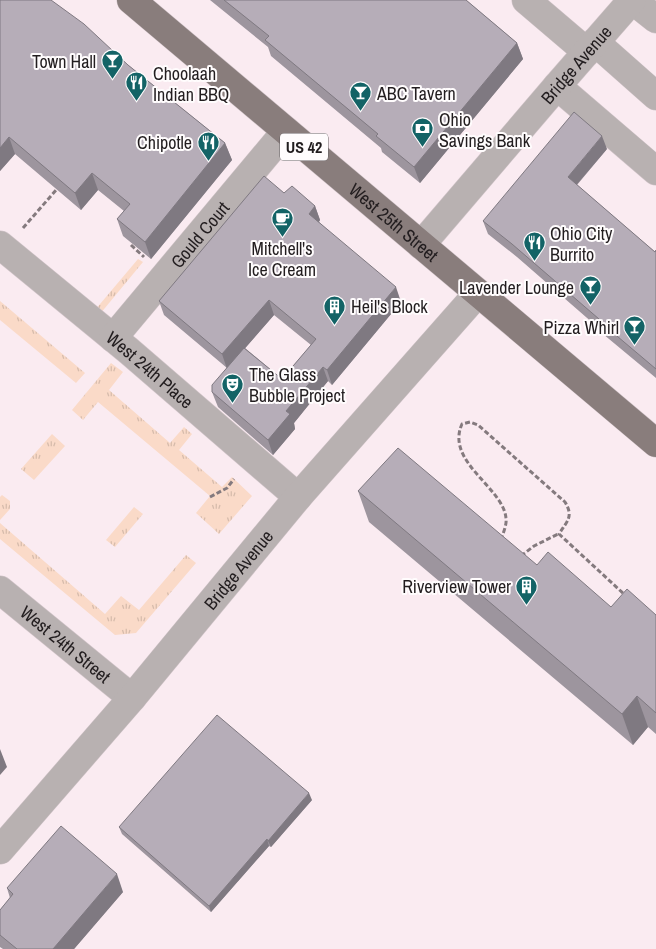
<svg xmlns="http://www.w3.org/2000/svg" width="656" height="949" viewBox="0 0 656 949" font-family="'Archivo Narrow',sans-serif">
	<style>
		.grass { fill: url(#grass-tufts) }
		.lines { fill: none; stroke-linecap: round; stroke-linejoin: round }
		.minor-casing { stroke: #d3c6cb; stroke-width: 29 }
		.major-casing { stroke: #d3c6cb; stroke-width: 29 }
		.path { stroke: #847a7e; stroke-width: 3; stroke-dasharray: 5 2.5; stroke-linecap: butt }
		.minor { stroke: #b8b1b1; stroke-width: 28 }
		.major { stroke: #897d7c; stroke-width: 28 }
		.wall { fill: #9d959e; fill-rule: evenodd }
		.shaded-wall { fill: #7f7981 }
		.building { fill: #b6adb8; stroke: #7f7981 }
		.labels { text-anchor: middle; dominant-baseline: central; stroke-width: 4; stroke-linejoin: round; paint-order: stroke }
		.shield { fill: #fffcfd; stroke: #646062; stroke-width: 1 }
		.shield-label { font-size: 16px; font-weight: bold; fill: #221d1f }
		.poi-label { font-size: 18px; fill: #221d1f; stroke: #fffcfd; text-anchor: start }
		.street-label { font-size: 18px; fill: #221d1f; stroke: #fffcfd }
	</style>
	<defs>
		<pattern id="grass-tufts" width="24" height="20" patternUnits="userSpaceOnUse" patternTransform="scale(1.25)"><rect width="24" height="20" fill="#fadac8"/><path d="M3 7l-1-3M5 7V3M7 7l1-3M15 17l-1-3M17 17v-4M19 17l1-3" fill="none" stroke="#d6bbab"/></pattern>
	</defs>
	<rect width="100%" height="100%" fill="#faebf1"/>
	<g class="grass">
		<polygon points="138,259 143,262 100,314 95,310"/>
		<polygon points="0,301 85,373 76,383 0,320"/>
		<polygon points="111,363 123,372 109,390 170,443 184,427 192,434 179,450 222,487 232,477 252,496 219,534 196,513 210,496 98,402 83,420 72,410"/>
		<polygon points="52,434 65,446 34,480 21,469"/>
		<polygon points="2,495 10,501 10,509 0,520 0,497"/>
		<polygon points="134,507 143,514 115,547 106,540"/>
		<polygon points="0,523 105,614 121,596 139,610 186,555 196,563 136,633 115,635 0,539"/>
	</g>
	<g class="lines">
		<defs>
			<g id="minor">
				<polyline points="526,0 587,52"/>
				<polyline points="632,0 656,19"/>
				<polyline points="595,42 656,96"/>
				<polyline points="557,86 656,171"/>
				<path id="s1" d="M0 245 129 351 298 497"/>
				<path id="s2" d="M421 245 557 86 632 0"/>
				<path id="s3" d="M113 338 286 131"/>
				<path id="s4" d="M0 590 132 698"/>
				<path id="s5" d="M0 850 132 698 298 497 478 293"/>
			</g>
			<g id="major">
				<path id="s6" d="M131 0 656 443"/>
			</g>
		</defs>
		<use href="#minor" class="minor-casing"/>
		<use href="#major" class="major-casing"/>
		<g class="path">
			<polyline points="23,228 57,189"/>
			<polyline points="131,245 144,257"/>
			<polyline points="210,497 227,488 234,479"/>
			<path d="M501 540C503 533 507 525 506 518 503 487 445 462 462 424L470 422 478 425 565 502C574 517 567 521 559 534L625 595"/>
			<polyline points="521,556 534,546 558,534"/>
		</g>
		<use href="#minor" class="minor"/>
		<use href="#major" class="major"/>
	</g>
	<g class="wall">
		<polygon points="0,0 128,65 225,143 232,160 151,259 123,236 117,219 124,211 98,190 81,210 15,154 0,171"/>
		<polygon points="210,0 466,0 517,43 523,59 420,183 382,152 381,148 271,56 268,47"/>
		<polygon points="607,149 577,185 655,252 656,250 656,378 603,334 602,331 517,257 488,234 483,221"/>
		<path d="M284 193 315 206 320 220 319 222 401 302 332 385 328 381 294 423 295 429 273 455 218 407 212 392 227 368 164 315 159 301ZM274 315 311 345 282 379 245 348Z"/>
		<polygon points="358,491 537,565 611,607 656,615 656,734 648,727 633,745 369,522"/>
		<polygon points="312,800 271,847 269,846 211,912 122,834 119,827"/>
		<polygon points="7,888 123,892 74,949 3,949 0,947 0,910 10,898"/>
	</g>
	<g class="shaded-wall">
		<polygon points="517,43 523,59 420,183 414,167"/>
		<polygon points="602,136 607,149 572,190 568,177"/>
		<polygon points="9,137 15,154 0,171 0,148"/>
		<polygon points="225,143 232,160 151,259 145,242"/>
		<polygon points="92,173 98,190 81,210 75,193"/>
		<polygon points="315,206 320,220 314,229 309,214"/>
		<polygon points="396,287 401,302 332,385 327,370"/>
		<polygon points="269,300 274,315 227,369 222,354"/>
		<polygon points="323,367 328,381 294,423 295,429 273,455 268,440 286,411"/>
		<polygon points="637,696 648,727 633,745 622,714"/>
		<polygon points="0,749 7,767 0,775"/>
		<polygon points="309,793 312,800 271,847 268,841"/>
		<polygon points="267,839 269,846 211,912 209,906"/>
		<polygon points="117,874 123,892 74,949 53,949"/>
	</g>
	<g class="building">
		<polygon points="0,0 51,0 84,24 128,65 225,143 145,242 117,219 130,204 92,173 75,193 9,137 0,148"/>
		<polygon points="224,0 466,0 517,43 414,167 376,136 378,134 265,40 269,36"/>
		<polygon points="574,112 602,136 568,177 655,252 656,250 656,369 598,320 599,319 512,244 483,221"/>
		<polygon points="264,176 284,193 292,186 315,206 309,214 396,287 327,370 323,367 286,411 290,414 268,440 212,392 212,385 244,348 282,379 316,339 269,300 222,354 159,301"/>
		<polygon points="398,448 537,565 548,552 611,607 627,589 656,615 656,713 637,696 622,714 358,491"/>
		<polygon points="217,715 309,793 268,841 267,839 209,906 119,827"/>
		<polygon points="61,826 117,874 53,949 17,949 0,935 0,910 13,894 7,888"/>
	</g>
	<defs>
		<symbol id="bar-pin" viewBox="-11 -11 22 30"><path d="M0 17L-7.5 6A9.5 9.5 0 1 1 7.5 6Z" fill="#136366" stroke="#fffcfd"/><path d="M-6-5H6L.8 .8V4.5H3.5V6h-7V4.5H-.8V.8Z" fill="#fff"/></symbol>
		<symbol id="restaurant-pin" viewBox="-11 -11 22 30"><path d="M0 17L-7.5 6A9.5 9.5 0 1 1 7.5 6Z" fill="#136366" stroke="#fffcfd"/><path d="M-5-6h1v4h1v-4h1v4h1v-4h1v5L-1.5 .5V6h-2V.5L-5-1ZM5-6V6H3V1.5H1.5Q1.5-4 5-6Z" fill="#fff"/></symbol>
		<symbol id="bank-pin" viewBox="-11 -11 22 30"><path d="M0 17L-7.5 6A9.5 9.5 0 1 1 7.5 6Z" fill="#136366" stroke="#fffcfd"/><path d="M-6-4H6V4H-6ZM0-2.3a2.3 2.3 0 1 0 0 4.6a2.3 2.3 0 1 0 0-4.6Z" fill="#fff"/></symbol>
		<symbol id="cafe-pin" viewBox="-11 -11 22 30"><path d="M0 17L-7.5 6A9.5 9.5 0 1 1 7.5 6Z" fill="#136366" stroke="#fffcfd"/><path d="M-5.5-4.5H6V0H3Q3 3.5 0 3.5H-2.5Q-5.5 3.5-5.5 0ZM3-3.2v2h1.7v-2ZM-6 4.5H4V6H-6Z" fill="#fff"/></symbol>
		<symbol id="building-pin" viewBox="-11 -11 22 30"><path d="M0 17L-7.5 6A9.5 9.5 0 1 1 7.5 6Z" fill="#136366" stroke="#fffcfd"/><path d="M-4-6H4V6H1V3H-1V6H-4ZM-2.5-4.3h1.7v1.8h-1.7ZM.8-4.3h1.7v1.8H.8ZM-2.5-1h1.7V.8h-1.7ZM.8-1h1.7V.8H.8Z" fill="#fff"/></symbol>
		<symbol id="theatre-pin" viewBox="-11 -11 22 30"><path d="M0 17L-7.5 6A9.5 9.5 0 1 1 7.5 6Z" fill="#136366" stroke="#fffcfd"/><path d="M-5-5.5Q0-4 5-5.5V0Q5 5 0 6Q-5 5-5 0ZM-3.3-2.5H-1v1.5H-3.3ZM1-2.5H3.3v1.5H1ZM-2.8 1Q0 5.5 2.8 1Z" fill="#fff"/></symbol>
	</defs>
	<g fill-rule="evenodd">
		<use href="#bar-pin" x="100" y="48" width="25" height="34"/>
		<use href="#restaurant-pin" x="124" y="70" width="25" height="34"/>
		<use href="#bar-pin" x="348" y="80" width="25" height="34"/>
		<use href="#bank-pin" x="410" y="116" width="25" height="34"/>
		<use href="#restaurant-pin" x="196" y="130" width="25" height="34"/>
		<use href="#cafe-pin" x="270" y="206" width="25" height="34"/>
		<use href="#restaurant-pin" x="522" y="230" width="25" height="34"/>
		<use href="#bar-pin" x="578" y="274" width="25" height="34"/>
		<use href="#building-pin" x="322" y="294" width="25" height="34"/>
		<use href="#bar-pin" x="622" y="314" width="25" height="34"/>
		<use href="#theatre-pin" x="220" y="372" width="25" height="34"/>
		<use href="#building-pin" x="514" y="574" width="25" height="34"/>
	</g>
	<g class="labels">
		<rect class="shield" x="280" y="133.5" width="48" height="27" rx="4"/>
		<g class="shield-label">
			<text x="304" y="147">US 42</text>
		</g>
		<g class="poi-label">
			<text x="96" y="61" text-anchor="end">Town Hall</text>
			<text x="153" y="73">Choolaah<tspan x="153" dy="21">Indian BBQ</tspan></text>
			<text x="377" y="93">ABC Tavern</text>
			<text x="439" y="119">Ohio<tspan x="439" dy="21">Savings Bank</tspan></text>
			<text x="192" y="142" text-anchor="end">Chipotle</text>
			<text x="550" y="233">Ohio City<tspan x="550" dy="21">Burrito</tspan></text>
			<text x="282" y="248" text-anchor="middle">Mitchell's<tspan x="282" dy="21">Ice Cream</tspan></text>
			<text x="574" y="287" text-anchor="end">Lavender Lounge</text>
			<text x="351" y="306">Heil's Block</text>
			<text x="619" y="327" text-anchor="end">Pizza Whirl</text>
			<text x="249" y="374">The Glass<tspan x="249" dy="21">Bubble Project</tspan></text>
			<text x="511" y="586" text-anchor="end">Riverview Tower</text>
		</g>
		<g class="street-label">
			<text stroke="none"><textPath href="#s2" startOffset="238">Bridge Avenue</textPath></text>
			<text stroke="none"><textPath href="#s6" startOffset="344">West 25th Street</textPath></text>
			<text stroke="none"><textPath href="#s3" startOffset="135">Gould Court</textPath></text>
			<text stroke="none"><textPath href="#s1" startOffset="195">West 24th Place</textPath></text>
			<text stroke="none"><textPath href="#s5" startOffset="368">Bridge Avenue</textPath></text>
			<text stroke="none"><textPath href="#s4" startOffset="85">West 24th Street</textPath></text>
		</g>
	</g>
</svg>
